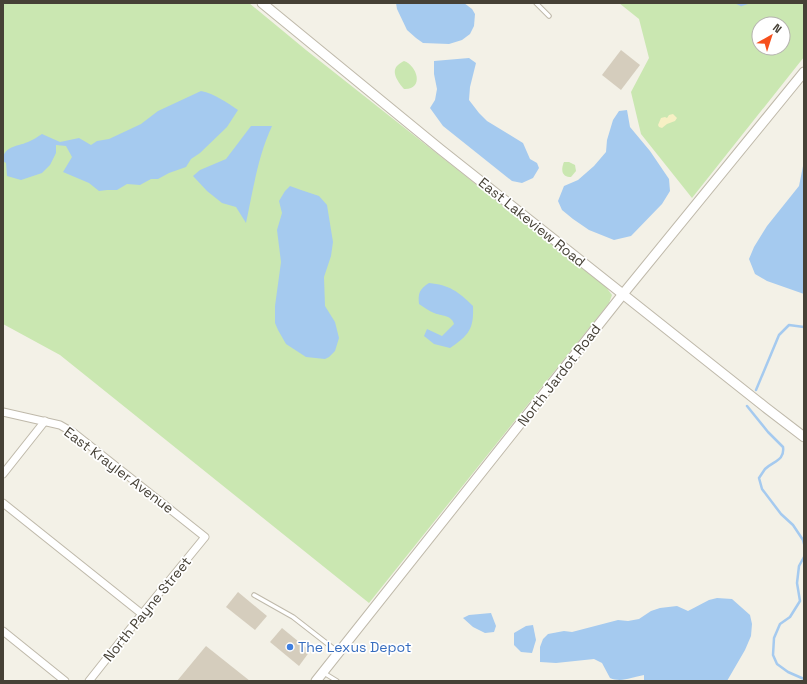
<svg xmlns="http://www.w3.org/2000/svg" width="807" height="684" viewBox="0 0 807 684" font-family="'Space Grotesk',sans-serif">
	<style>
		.green { fill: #cae7b1; fill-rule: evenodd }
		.sand { fill: #f7f0c4 }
		.water { fill: #a5caef }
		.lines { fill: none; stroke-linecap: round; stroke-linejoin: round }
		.stream { stroke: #a5caef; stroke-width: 2.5 }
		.building { fill: #d5cdbd }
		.service-casing { stroke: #bfb9aa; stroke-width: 5.5 }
		.minor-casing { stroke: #bfb9aa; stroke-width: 9 }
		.tertiary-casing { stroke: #bfb9aa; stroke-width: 11 }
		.service { stroke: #fff; stroke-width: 3.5 }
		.minor { stroke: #fff; stroke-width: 7 }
		.tertiary { stroke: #fff; stroke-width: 9 }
		.shop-dot { fill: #3f7fe0; stroke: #fff; stroke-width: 1.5 }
		.labels { text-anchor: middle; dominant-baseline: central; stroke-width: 3.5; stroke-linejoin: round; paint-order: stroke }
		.street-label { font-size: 14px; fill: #464136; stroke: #fff }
		.shop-label { font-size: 14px; fill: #366cbe; stroke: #fff; text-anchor: start }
	</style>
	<rect width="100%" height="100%" fill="#f3f1e7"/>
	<g class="green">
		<polygon points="3,3 249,3 306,50 606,287 612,295 609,303 369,603 60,355 3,324"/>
		<path d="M619 3H804V57L692 198 641 134 631 92 649 58 639 19ZM759 24H783V48H759Z"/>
		<path d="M404 61C418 66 424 90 404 89 399 83 390 72 398 65 400 63 402 62 404 61Z"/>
		<path d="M564 162H569L575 165 576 171 571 177C561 177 561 169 564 162Z"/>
	</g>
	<polygon class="sand" points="673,114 677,118 675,121 667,124 662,128 659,127 658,125 661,118 665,117 667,118 669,115"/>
	<g class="water">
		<polygon points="396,3 464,3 472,9 475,14 474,26 470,34 462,40 449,44 423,43 416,38 407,30 397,9"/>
		<polygon points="469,58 476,63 470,87 469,100 479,113 487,121 523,143 530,159 537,163 539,168 533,178 522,183 512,181 443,126 430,108 435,100 437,89 434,74 434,61"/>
		<path d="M201 91C215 94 226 102 238 110L227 127 200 153 191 159 186 167 169 173 158 179H151L140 185 127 184 117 190H107L99 191 89 183 63 172 72 157 66 146 56 145V153L50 165 42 173 21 180 7 176 6 163 3 161C3 146 16 147 28 142 33 140 37 137 42 134L60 142 79 138 91 145 97 141 109 139 141 124 158 111Z"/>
		<polygon points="627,110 630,127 650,151 669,179 670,191 662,204 631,236 614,240 589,230 573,219 562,210 558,201 564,186 578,180 594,166 606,152 607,140 613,120 619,111"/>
		<path d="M251 126H272C258 156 253 190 246 223L236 207 222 203 207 191 193 176 200 170 226 159Z"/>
		<polygon points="804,161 804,294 767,281 755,274 749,259 754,247 767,226 799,186"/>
		<polygon points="290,186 301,190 319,196 327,205 333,242 331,256 324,277 325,306 335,322 339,338 335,351 329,357 325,359 306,357 286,344 278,330 275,323 275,306 281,262 277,230 282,213 279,201 285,191"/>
		<path d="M429 283C449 285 458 291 473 306 474 329 469 335 450 348L434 344 424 336 427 329 442 336 454 324C452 315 441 316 434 313 429 311 424 307 419 304 418 294 419 289 429 283Z"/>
		<path d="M717 598 732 599 750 615 752 624 751 636 745 650 727 681H644V675C631 677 622 683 610 678L602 663 594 659 556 663 540 662V647L543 639 548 634 564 631 572 632 618 620 628 621 639 619 651 611 660 608 677 606 688 611 709 600Z"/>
		<polygon points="491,613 496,626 494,632 485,633 473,627 463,618 469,615"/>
		<polygon points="533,625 536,640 532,653 521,652 514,645 514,633 526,626"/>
	</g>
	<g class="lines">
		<g class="stream">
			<polyline points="737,3 741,5 747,3"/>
			<polyline points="756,390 779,335 789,325 804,327"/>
			<path d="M747 406 768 432 783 447C785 461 773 461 765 469 763 472 761 475 759 478L762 489 781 514 793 525 803 540 804 544"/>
			<polyline points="804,557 799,566 797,583 800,601 790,617 780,624 774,638 773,655 777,664 788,672 804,679"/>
		</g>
	</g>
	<g class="building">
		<polygon points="621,50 640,65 621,90 602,75"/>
		<polygon points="238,592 267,616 255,630 226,607"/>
		<polygon points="282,628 310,651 299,666 270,642"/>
		<polygon points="206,646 250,681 177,681"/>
	</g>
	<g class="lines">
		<defs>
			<g id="service">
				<polyline points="536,3 549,16"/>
				<polyline points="254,595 293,617 338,652"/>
				<polyline points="324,673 337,681"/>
			</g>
			<g id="minor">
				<polyline points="3,412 60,425 74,433 205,537 142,614 89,681"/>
				<polyline points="3,474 45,421"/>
				<polyline points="3,503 142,614"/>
				<polyline points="3,631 65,681"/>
			</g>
			<g id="tertiary">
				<polyline points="262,3 440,149 765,407 804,437"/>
				<polyline points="316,681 623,294 804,72"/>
			</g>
		</defs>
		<use href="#service" class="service-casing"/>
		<use href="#minor" class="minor-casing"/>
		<use href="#tertiary" class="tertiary-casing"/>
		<use href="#service" class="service"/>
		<use href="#minor" class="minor"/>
		<use href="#tertiary" class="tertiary"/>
	</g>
	<circle class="shop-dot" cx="290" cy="647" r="4"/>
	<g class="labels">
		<g class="street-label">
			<text transform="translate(532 222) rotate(39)">East Lakeview Road</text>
			<text transform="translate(559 375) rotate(-52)">North Jardot Road</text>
			<text transform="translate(119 470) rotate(37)">East Krayler Avenue</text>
			<text transform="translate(147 609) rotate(-51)">North Payne Street</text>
		</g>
		<g class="shop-label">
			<text x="298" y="647">The Lexus Depot</text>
		</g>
	</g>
	<rect width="807" height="684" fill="none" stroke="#464136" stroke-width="8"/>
	<g transform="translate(771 36) rotate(39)"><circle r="19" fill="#ffffff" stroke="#b5b3af"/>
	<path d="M0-3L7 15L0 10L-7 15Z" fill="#f64f1c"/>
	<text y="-6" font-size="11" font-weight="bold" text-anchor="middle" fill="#464136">N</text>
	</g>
</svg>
